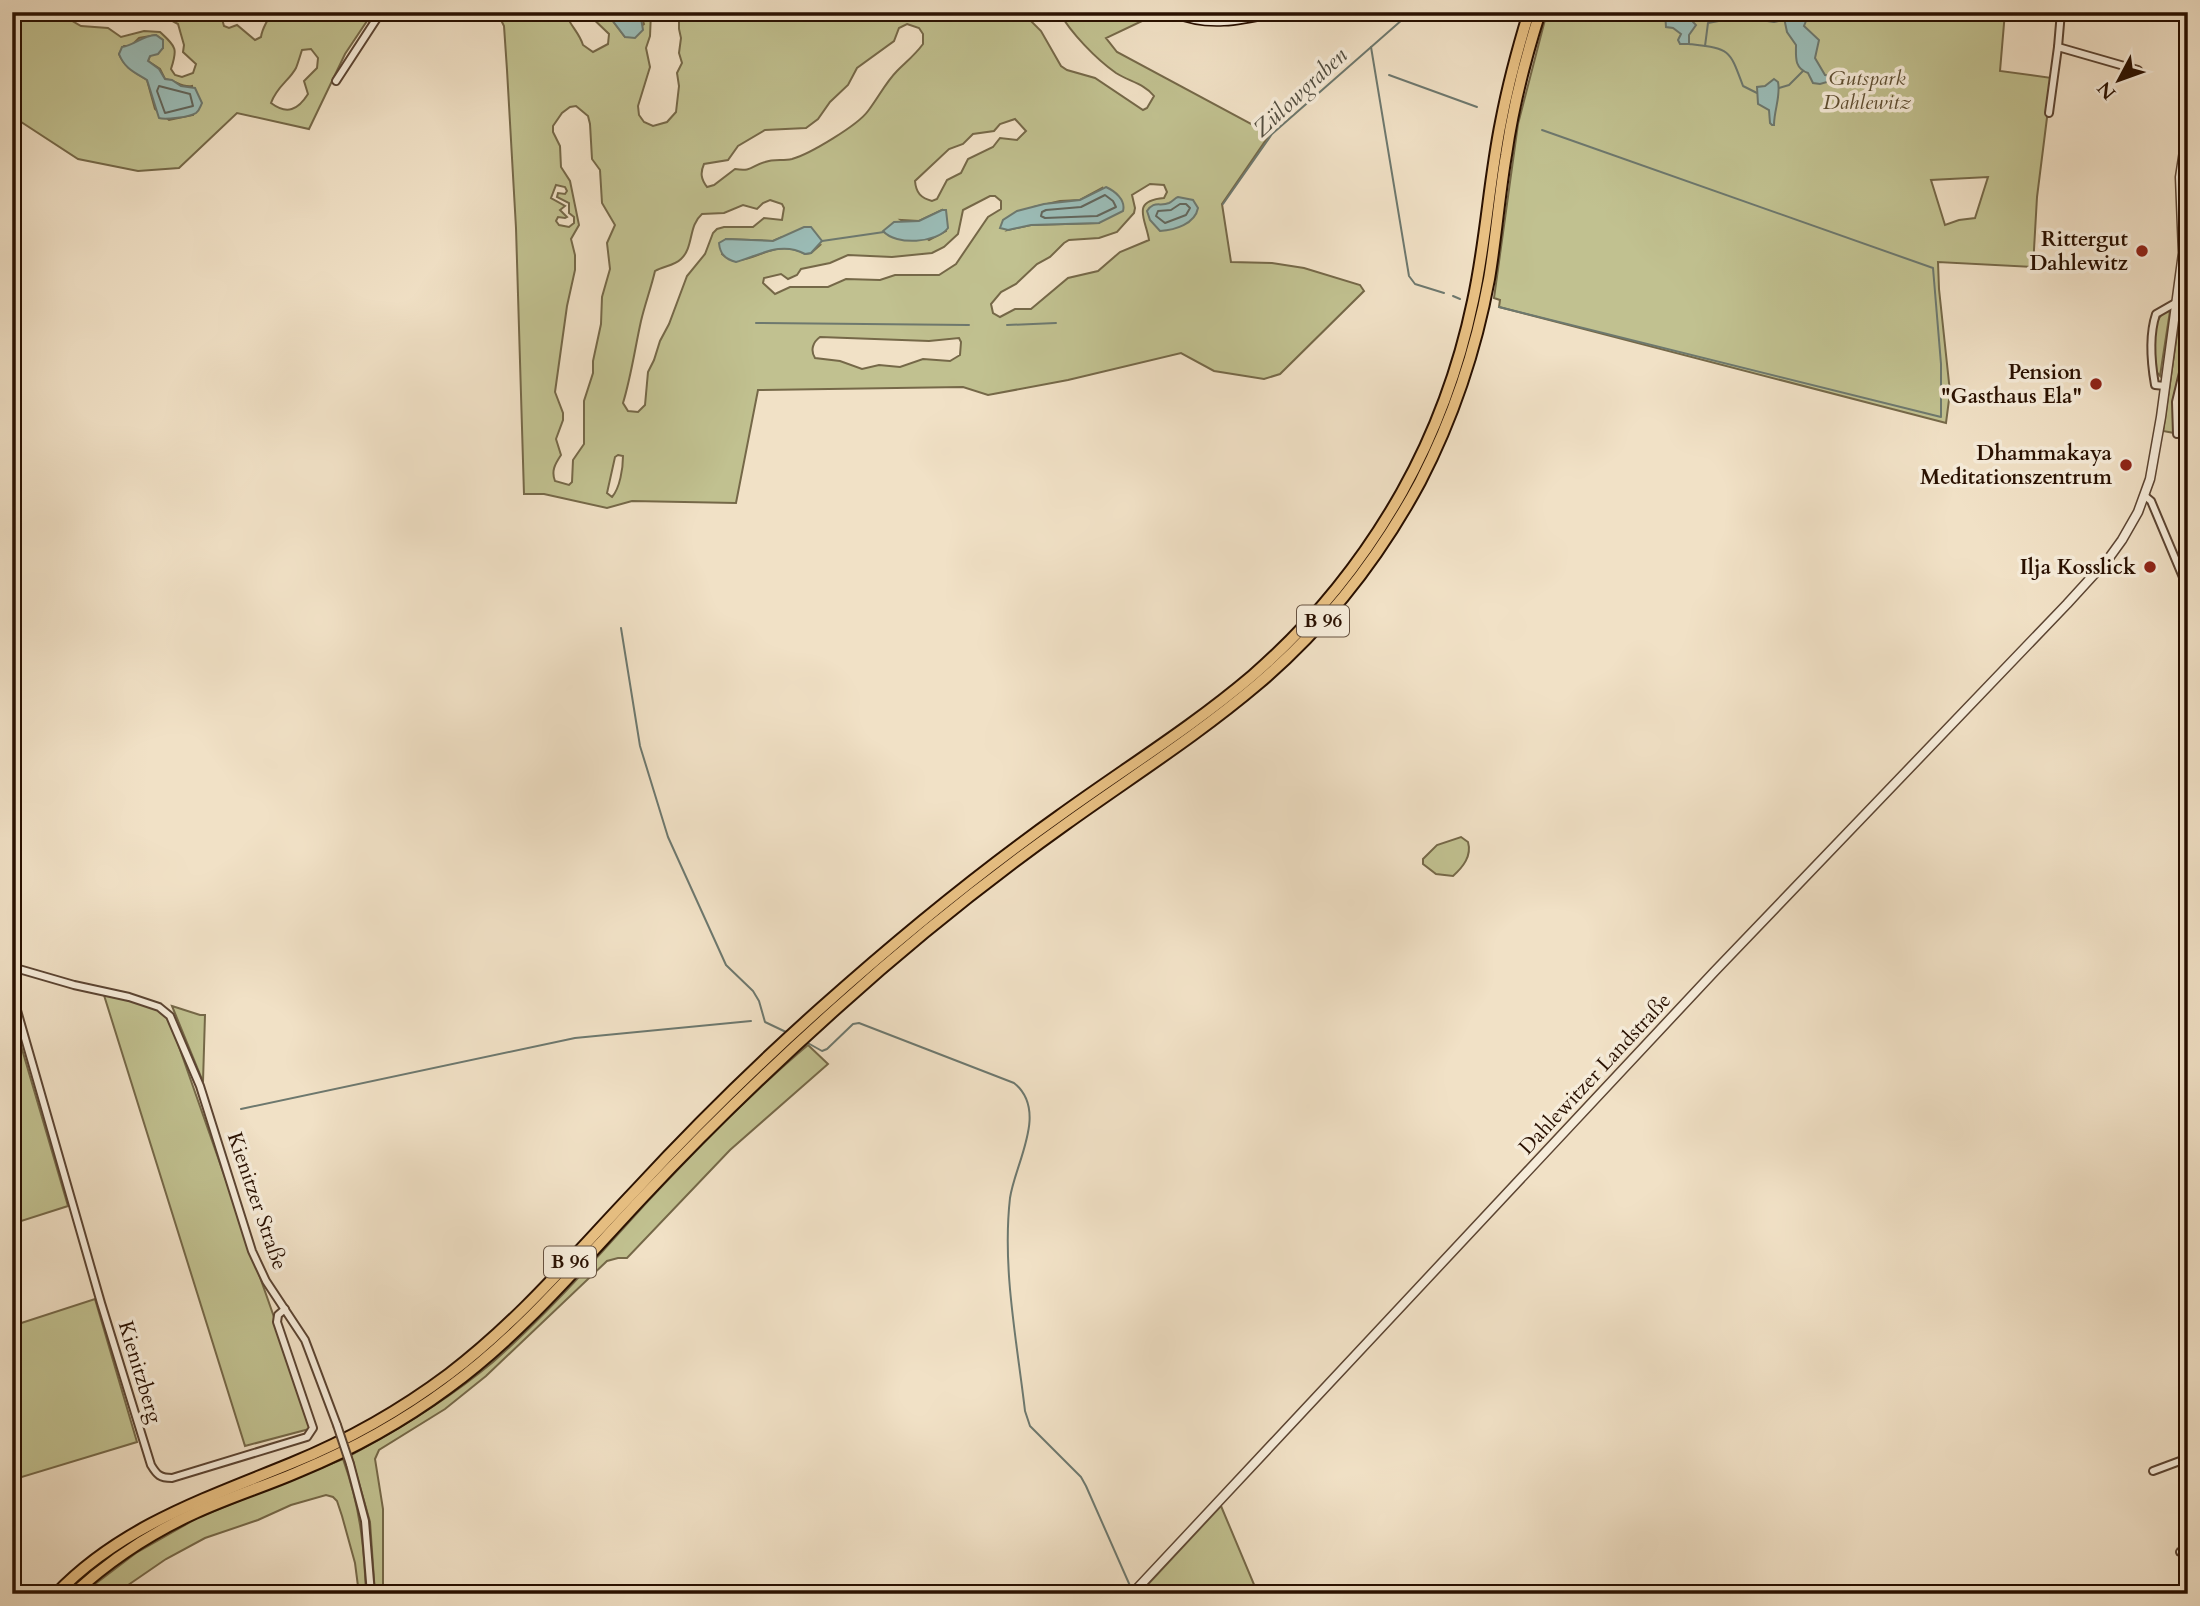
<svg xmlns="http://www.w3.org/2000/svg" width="2200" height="1606" viewBox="0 0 2200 1606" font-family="Cardo,serif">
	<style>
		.green { fill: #c1c190; stroke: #756848; stroke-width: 2; fill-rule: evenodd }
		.water { fill: #9bbdb8; stroke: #6d786e; stroke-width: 2 }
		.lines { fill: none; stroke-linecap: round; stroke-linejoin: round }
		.shore { stroke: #62665c; stroke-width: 2 }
		.stream { stroke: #6d786e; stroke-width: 2 }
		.minor-casing { stroke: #5b4432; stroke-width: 10 }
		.tertiary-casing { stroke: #5b4432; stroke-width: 11 }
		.secondary-casing { stroke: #291000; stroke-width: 12 }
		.trunk-casing { stroke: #291000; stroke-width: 14 }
		.minor { stroke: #f6ecda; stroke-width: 6 }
		.tertiary { stroke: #f6ecda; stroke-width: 8 }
		.secondary { stroke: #f6ecda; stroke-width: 9 }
		.trunk { stroke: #e8c083; stroke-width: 10 }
		.minor-bridge-casing { stroke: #5b4432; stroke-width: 10; stroke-linecap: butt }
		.minor-bridge { stroke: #f6ecda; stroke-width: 6 }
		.poi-dot { fill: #8f2418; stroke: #f6ecda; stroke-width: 2.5 }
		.labels { text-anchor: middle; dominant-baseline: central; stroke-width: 7; stroke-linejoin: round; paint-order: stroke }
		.shield { fill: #f6ecda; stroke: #665241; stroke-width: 2 }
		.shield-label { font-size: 19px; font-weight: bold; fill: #291000 }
		.park-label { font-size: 21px; font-style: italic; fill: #5e4e32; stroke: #f6ecda }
		.poi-label { font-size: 21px; font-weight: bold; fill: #291000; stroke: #f6ecda; text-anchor: end }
		.street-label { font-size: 21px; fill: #291000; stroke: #f6ecda }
		.water-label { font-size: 23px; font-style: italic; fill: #514d40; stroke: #f6ecda }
	</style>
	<rect width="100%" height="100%" fill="#f1e1c6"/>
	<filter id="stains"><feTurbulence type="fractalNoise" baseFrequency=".00286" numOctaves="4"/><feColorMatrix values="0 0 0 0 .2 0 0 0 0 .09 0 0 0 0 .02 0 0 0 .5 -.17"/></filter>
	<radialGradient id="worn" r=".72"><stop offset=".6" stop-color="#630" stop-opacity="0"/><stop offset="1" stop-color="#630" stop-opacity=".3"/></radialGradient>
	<g class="green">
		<path d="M12 12 67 18 81 26 108 28 121 37 144 31 160 32C176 47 178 48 171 69L175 75 182 77 193 73 196 64 183 52 184 45 178 24 156 12H227L222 19 224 26 229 28 237 25 255 40 261 37C262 29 266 24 269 17L267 12H373L345 54 309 129 237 113 179 168 138 171 78 159 12 116C12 103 20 96 12 84ZM156 35 163 40V48L150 56 148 61 160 69 165 79C176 80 181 88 192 86L193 115 169 120 155 109 147 80C135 72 125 68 119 54L124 46H131L139 38ZM311 49 318 58 317 68 304 81 308 94C298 110 287 115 271 103 277 86 289 81 296 68 298 63 300 56 302 50Z"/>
		<path d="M497 12H533L536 15 546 12H565C570 26 579 32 583 45L593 52 608 44 609 34 586 12H606L625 37 644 24 640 12H651L650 36 646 48 650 67 638 106 639 115 644 122 653 126 667 122 676 112 679 86 677 73 682 63 679 53 681 38 679 29V12H1022L1041 31 1061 66 1067 70 1095 78 1143 110 1147 108 1154 96C1145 84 1128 81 1116 73 1096 59 1071 33 1059 12H1161L1106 38 1117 52 1270 134 1222 204 1231 262 1272 263 1304 268 1360 285 1364 291 1280 374 1264 379 1214 371 1181 353 1068 380 988 395 963 387 758 390 736 503 632 501 607 508 544 494H524L516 228 507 70 504 26ZM907 24 919 28 923 34V44C915 55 906 62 897 71 886 82 878 98 868 111 858 125 810 154 792 159 783 161 774 159 765 162 751 166 752 172 735 169L714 185 707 187C701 179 700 173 704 164L728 160 738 146 765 130 806 128 818 119 830 102 848 85 857 68 894 41 899 28ZM576 106 588 116 590 124 592 159 600 170 602 203 615 225 607 243 610 269 602 297 601 324 593 361V373L584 401V444L573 460 572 482 569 485 555 481C551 471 555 464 561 455L556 439 563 420V413L555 392 567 306 575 270V255L571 239 579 225 570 181 561 167 560 146 553 132V126L562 113 570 107ZM1015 119 1026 131 1017 140 1000 138 993 147 968 159 961 173 947 180 937 199 932 201C921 198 916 193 915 181L949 149 963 144 973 134 994 131 1000 124ZM1150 184 1164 185 1167 192 1164 198C1130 201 1146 219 1149 240L1120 252 1098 271 1068 278 1031 309H1015L1000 317 993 313 991 304 1001 292 1016 284 1037 264 1050 257 1064 243 1069 240 1099 238 1117 232 1134 213 1135 208 1132 195ZM556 185 565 187 567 191 565 194 558 193 557 197 569 203V213L574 217V223L569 227 559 225 556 221 558 217 565 218 567 217 560 210 565 206 551 198ZM1102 188 1099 223 1031 225 1008 230 1034 207 1060 201 1080 200ZM990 196H995L1001 201V209L988 217 956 264 939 275H895L880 280 846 279 828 287H790L775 294 763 283 764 278 781 274 788 279 797 275 801 269 830 263 848 255 892 257 932 253 944 247 958 234 963 210ZM770 200 782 204 784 208 782 220 764 218 753 227H724L717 229 713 233 705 254 687 276 669 324 660 341 654 360 648 372 645 405 638 412 628 411 623 403C631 377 635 348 641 321 645 304 651 288 655 271 663 266 674 266 681 259 694 247 688 226 702 214L724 213 743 205 757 209 763 203ZM942 210 946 231 929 240 901 220 919 221ZM782 237 820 245 811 253 805 254C771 234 745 275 722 254L726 239 773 241ZM820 337 929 341 959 338 961 342 960 355 950 361 923 359 900 367 879 365 862 369 840 361 815 358C810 350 813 342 820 337ZM618 455 623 456C623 468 620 488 612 497L607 493 615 457Z"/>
		<path d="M1547 12H2005L2000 71 2052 78 2037 197 2033 267 1938 262 1939 289 1950 392 1946 423 1499 307 1500 300 1494 298 1518 124ZM1988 177 1975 218 1959 220 1945 225 1931 180Z"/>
		<polygon points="2188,258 2188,344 2174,398 2174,433 2163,431"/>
		<polygon points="2170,311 2160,376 2154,369 2155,325 2163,312"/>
		<path d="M1461 837 1468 842C1472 856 1463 867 1453 876L1436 874 1423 864V859L1437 845Z"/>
		<polygon points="103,992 157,1008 170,1021 313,1428 245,1446"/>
		<polygon points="172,1006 200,1015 205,1015 203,1082"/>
		<polygon points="12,1015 68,1206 12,1224"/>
		<path d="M808 1045 828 1064 730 1150 627 1258H618L607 1261 486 1376 445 1409 379 1450 375 1459 383 1509V1594H375L370 1522 351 1455C401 1428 449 1399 493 1362 549 1313 598 1256 648 1201 699 1147 751 1093 808 1045Z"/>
		<polygon points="95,1299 137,1442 12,1480 12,1326"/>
		<path d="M343 1459C360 1507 364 1543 366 1594H359L355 1563 342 1516 337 1501 333 1497 326 1495 291 1505 258 1520 205 1538 166 1559 115 1594H82L136 1553 199 1517Z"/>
		<polygon points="1221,1506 1258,1594 1139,1594"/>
	</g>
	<g class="water">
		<polygon points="606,12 640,12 643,30 635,38 625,37"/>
		<polygon points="1665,12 1694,12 1693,22 1696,25 1689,35 1689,44 1680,44 1678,40 1681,34 1673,28 1666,27"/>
		<path d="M1808 12 1812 19 1806 21 1804 26 1819 40 1815 58 1825 75 1835 76 1834 80 1820 84 1813 83 1808 73C1794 68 1796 57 1796 45L1787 32 1783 13Z"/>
		<path d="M156 35 163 40V48L158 54 150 56 148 61 159 69 165 79 172 80 181 86 195 88 202 103C200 107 200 110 196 113 190 117 165 120 159 118L147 80C134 72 125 69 119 54L122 47C135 45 141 36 156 35Z"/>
		<path d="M1774 79 1778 82C1781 96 1774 110 1774 125H1772L1770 123 1769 110 1758 104 1757 87 1765 86Z"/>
		<path d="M1106 187C1115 191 1126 200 1123 211L1099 223 1031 225 1008 230 1000 228 1003 220 1017 211 1044 204 1080 200Z"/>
		<path d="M1178 197 1193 200 1198 208C1195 224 1175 230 1160 231L1150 220 1147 211C1154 200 1160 207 1169 203 1173 201 1175 198 1178 197Z"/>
		<path d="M942 210H946L948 228C937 243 896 246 883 231L894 222 919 221Z"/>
		<path d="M804 227H811L822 241 811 253 805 254C781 241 760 255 736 262 725 259 720 254 719 243L726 239 773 241Z"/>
	</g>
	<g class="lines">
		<g class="shore">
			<polygon points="159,86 190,94 193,106 165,113 157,91"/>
			<polygon points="1105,195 1113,201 1116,207 1097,216 1045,218 1041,216 1042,212 1046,210 1081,207"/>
			<polygon points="1180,204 1186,204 1190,208 1186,215 1165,223 1156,216 1158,211 1171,210"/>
		</g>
		<g class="stream">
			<path d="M1689 44C1730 49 1729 48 1743 86L1757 93"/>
			<polyline points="1705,46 1708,23 1740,17 1774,22 1784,20"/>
			<polyline points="1371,47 1409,276 1415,284 1444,293"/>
			<polyline points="1389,75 1477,107"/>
			<polyline points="1779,88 1789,85 1803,71"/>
			<polyline points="1223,204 1272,134 1411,12"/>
			<polyline points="822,241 884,232"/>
			<polyline points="1453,296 1460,299"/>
			<polyline points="1499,307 1941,417 1941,364 1933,268 1542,130"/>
			<polyline points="756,323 969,325"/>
			<polyline points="1007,325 1056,323"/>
			<polyline points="621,628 640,746 668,837 726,965 753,991 759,1001 765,1022 786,1032"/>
			<path d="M806 1042 822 1051 827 1049 853 1024 859 1023 1014 1083C1049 1111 1015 1163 1010 1198 1002 1268 1017 1342 1025 1411L1030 1426 1081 1477 1086 1486 1131 1588"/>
			<polyline points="241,1109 575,1038 751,1021"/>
		</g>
		<defs>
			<g id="minor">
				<polyline points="2058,47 2061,12"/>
				<polyline points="336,81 381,12"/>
				<polyline points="2049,113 2058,47 2138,70"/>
				<path d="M2165 386 2155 385C2151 362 2149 335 2156 314L2177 302"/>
				<polyline points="2177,434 2176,402 2188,352"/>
				<polyline points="2145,496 2151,501 2188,589"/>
				<polyline points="12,967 74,985 129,997 159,1007 170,1016 200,1086 252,1251 266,1281 305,1340 337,1425"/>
				<path d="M12 993 101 1303 151 1465C157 1475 160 1478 172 1478L307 1437 313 1428 277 1322 278 1315 285 1309"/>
				<polyline points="350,1464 365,1521 371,1594"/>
				<polyline points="2153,1471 2188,1458"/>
				<polyline points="2180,1552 2188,1549"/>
			</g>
			<polyline id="tertiary" points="1132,1594 1714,972 2067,604 2109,558 2122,540 2138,512 2150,479 2161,417 2183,253 2180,177 2188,125"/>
			<path id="secondary" d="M1174 12C1207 27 1240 20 1274 12"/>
			<g id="trunk">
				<path d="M56 1594C121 1526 207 1498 292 1463 348 1440 401 1410 449 1374 519 1321 575 1254 635 1191 694 1127 756 1066 821 1008 897 940 976 875 1059 816 1124 769 1192 727 1252 676 1312 624 1363 561 1402 492 1435 433 1459 368 1473 301 1486 242 1489 181 1501 122 1508 85 1518 48 1529 12"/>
				<path d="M73 1594C109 1561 151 1533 195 1513 229 1497 266 1486 300 1471 353 1449 402 1422 448 1388 522 1334 580 1264 642 1198 704 1132 769 1069 837 1008 909 943 986 881 1066 824 1130 778 1198 735 1258 684 1324 628 1379 558 1420 482 1453 418 1476 349 1489 279 1496 238 1499 196 1506 155 1513 106 1525 59 1540 12"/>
			</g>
		</defs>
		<use href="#minor" class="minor-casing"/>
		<use href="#tertiary" class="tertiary-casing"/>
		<use href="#secondary" class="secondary-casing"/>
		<use href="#trunk" class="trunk-casing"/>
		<use href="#minor" class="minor"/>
		<use href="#tertiary" class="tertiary"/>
		<use href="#secondary" class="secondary"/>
		<use href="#trunk" class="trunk"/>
		<defs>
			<polyline id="minor-bridge" points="337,1425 350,1464"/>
		</defs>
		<use href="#minor-bridge" class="minor-bridge-casing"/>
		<use href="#minor-bridge" class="minor-bridge"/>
	</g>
	<g class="poi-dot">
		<circle cx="2142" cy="251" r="7"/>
		<circle cx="2096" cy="384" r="7"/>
		<circle cx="2126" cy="465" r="7"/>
		<circle cx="2150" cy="567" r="7"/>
	</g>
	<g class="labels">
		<g class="shield">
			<rect x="1297" y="605.5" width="52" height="31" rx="5"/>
			<rect x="544" y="1246.5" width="52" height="31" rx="5"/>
		</g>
		<g class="shield-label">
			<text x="1323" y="621">B 96</text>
			<text x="570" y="1262">B 96</text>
		</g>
		<g class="park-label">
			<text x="1867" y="78">Gutspark<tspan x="1867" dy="24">Dahlewitz</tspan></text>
		</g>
		<g class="poi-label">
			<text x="2128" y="239">Rittergut<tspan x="2128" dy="24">Dahlewitz</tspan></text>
			<text x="2082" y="372">Pension<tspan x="2082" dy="24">"Gasthaus Ela"</tspan></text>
			<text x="2112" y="453">Dhammakaya<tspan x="2112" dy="24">Meditationszentrum</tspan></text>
			<text x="2136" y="567">Ilja Kosslick</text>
		</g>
		<g class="street-label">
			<text transform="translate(1595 1074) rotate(-47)">Dahlewitzer Landstraße</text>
			<text transform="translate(257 1201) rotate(71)">Kienitzer Straße</text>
			<text transform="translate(140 1372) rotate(73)">Kienitzberg</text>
		</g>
		<g class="water-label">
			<text transform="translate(1300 92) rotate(-43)">Zülowgraben</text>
		</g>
	</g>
	<rect width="2200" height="1606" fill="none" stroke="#f1e1c6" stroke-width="42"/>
	<rect x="14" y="14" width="2172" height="1578" fill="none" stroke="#291000" stroke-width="3.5"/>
	<rect x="21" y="21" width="2158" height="1564" fill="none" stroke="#291000" stroke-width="2"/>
	<g transform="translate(2119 80) rotate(229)" stroke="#f6ecda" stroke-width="5" paint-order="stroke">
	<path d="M0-5L12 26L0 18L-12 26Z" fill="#291000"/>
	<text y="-10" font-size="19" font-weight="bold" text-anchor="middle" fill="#291000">N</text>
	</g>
	<rect width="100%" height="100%" filter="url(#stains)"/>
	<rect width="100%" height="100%" fill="url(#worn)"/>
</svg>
